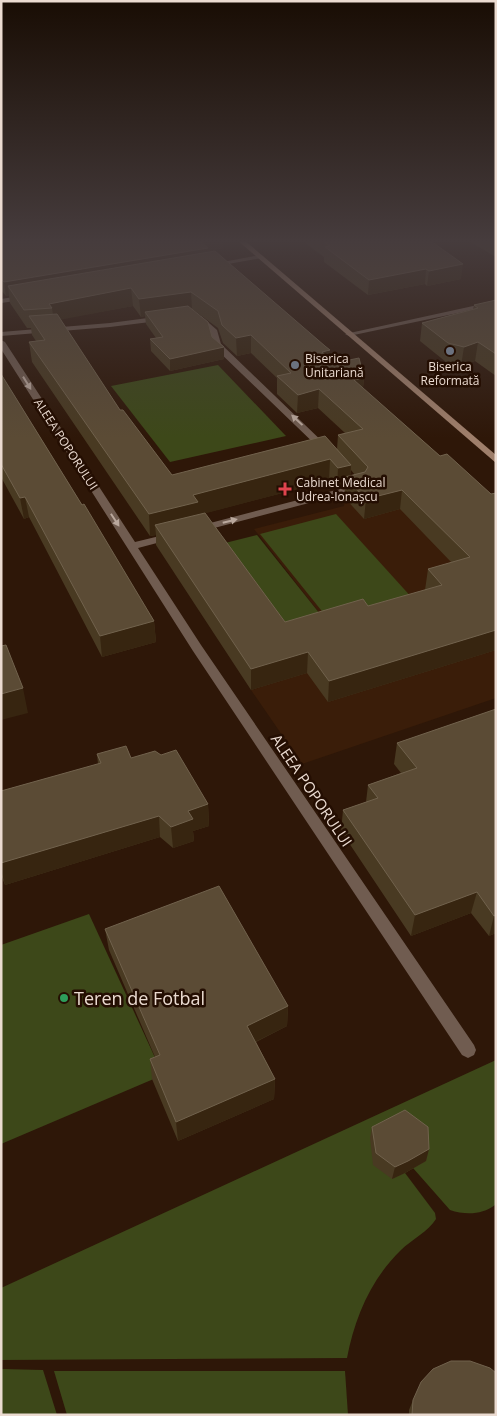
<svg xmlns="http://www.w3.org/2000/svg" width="497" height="1416" viewBox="0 0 497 1416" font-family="'Open Sans',sans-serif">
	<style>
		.built { fill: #3a1d09 }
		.green { fill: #3d4819 }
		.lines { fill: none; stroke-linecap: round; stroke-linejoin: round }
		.street { fill: #705c50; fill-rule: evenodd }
		.secondary { fill: #9f7f6b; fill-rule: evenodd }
		.wall { fill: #493a22; fill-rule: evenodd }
		.shaded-wall { fill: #372510 }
		.building { fill: #5b4b35; stroke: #71624d }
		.oneway { fill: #baa89d }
		.worship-dot { fill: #6b7280; stroke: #240e02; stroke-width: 2 }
		.health-dot { fill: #e0444e; stroke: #240e02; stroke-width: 2 }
		.leisure-dot { fill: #2e9e5b; stroke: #240e02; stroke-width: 2 }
		.labels { text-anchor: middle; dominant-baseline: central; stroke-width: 5; stroke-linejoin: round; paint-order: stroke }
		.far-poi-label { font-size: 12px; fill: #ebdbd1; stroke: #240e02; text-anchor: start }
		.far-street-label { font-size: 12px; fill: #ebdbd1; stroke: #240e02 }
		.street-label { font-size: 15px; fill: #ebdbd1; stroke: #240e02 }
		.near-poi-label { font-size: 18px; fill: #ebdbd1; stroke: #240e02; text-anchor: start }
	</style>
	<rect width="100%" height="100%" fill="#2e1708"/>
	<polygon class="built" points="445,473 496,511 496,698 302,764 251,690 340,662 328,624 254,529 344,506 345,498"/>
	<g class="green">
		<polygon points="218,365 286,436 170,462 111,386"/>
		<polygon points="336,514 414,600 333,625 260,534"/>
		<polygon points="257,535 328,624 310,671 217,545"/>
		<polygon points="89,914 163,1075 1,1144 1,945"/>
		<path d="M496 1060 495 1205C482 1215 465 1215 450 1210L413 1168 405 1173 435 1213 436 1219C429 1231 411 1240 401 1250 371 1279 355 1317 347 1358L1 1360V1288Z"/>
		<polygon points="1,1369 43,1370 57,1415 1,1415"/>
		<polygon points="54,1371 345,1371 348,1415 67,1415"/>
	</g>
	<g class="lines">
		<g class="street">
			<polygon points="260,255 262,256 262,258 211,267 207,265"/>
			<polygon points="26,295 30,297 29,299 1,303 1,299"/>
			<polygon points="496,301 496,305 349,336 345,334"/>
			<polygon points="163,316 167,318 166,320 110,327 1,336 1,332 110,323"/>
			<polygon points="195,316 201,316 217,330 221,344 329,448 329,452 323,452 214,347 210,333 195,320"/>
			<polygon points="1,340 5,342 135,542 172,533 177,536 176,538 138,548 201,645 474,1045 476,1050 474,1055 468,1058 462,1055 193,651 1,349"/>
			<polygon points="359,484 362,485 362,489 199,532 194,529 195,527"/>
		</g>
		<polygon class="secondary" points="236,239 243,239 496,455 496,463"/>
	</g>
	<g class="wall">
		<path d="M1 239H223V248L208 251V253L330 350 329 358 335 363 364 378 363 388 440 456 447 454 496 650 328 702 307 673 251 690 156 545V535L150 536 32 362 29 342 36 341 32 335 31 328H27L10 303 9 296H6L1 290ZM133 306 141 317 145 316 146 324 156 338 150 339 151 351 170 371 224 359 212 337 192 309 218 328 223 343 237 356 251 353 277 378V394L297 413 318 408 345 433 338 435 337 449 172 475 120 410 60 319ZM351 470 355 475 350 476ZM329 481 337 489 345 487 344 497 364 519 400 509 452 563 428 569 425 590 368 606 285 622 205 513Z"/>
		<polygon points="300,239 428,239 461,279 427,286 425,284 368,295 324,262 324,257"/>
		<polygon points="465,239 496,239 496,257"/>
		<polygon points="496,300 496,376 475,361 461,366 446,362 420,341 422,323 473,309 474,305"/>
		<polygon points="1,374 154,621 156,642 102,657 29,517 24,519 1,477"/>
		<polygon points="496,709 496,933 489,936 471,913 411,936 341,831 343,810 366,802 368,785 401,773 394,764 397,743"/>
		<polygon points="97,754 131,758 208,804 209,826 193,831 194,841 173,848 160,837 5,885 2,877 1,877 1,791 98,764"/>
		<polygon points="105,929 288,1006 287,1026 256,1042 275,1079 274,1099 178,1141 152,1079 150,1059 155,1057 109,950"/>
		<polygon points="372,1127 429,1149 426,1161 405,1173 392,1179 373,1165 370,1138"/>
		<polygon points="413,1400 496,1415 409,1415 409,1410"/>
	</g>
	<g class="shaded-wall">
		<polygon points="197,239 223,239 223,248 208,251 209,262 8,286 9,296 6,296 4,282"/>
		<polygon points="463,264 461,279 427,286 429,271"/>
		<polygon points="426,269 425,284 368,295 369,280"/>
		<polygon points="131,288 133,306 54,321 52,308 49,304"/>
		<polygon points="191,292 192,309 145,312 145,316 141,317 139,299"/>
		<polygon points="251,335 251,353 237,356 236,338"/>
		<polygon points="478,342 475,361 461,366 464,347"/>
		<polygon points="224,347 224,359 170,371 170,359"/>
		<polygon points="330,350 328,368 322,352"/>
		<polygon points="364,378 362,396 354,380"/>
		<polygon points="319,389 318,408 297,413 298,395"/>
		<polygon points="330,459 329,481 199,515 155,525 156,535 150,536 149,514 193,495"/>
		<polygon points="351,465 350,482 345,477 345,487 337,489 338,468"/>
		<polygon points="402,490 400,509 364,519 366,499"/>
		<polygon points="25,497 29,517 24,519 20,498"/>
		<polygon points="154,621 156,642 102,657 100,636"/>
		<polygon points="496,630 496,650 328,702 329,681"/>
		<polygon points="308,652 307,673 251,690 251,669"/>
		<polygon points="23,688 28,713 1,720 1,694"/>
		<polygon points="208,804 209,826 193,831 194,841 173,848 171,827 188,811"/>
		<polygon points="159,816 160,837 5,885 1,870 1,863"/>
		<polygon points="477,892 471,913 411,936 415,915"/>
		<polygon points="496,915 496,933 489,936 494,916"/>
		<polygon points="288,1006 287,1026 247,1046 247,1026"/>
		<polygon points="275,1079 274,1099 178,1141 176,1122"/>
		<polygon points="429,1149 426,1161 405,1173 392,1179 395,1167"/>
	</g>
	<g class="building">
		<polygon points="1,239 198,239 208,248 4,282 1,279"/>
		<polygon points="320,239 428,239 463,264 429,271 426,269 369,280 325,247 330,246"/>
		<polygon points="215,251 325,346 330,350 322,352 335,363 359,358 364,378 354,380 440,456 447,454 491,494 496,493 496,630 329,681 308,652 251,669 155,525 205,513 285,622 363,599 368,606 442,585 428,569 470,557 402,490 366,499 345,477 365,472 368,467 338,435 363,429 319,389 298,395 277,376 291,373 251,335 236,338 222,325 218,311 191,292 139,299 131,288 49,304 52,308 24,310 8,286"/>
		<polygon points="496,300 496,354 478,342 464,347 448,343 422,323 478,308 474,305"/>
		<polygon points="188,306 208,322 212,337 224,347 170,359 150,339 163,337 145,312"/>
		<polygon points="57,314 120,410 123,410 172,475 325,436 351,465 338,468 330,459 193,495 198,502 149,514 29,342 45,340 29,316"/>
		<polygon points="1,374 82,505 84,504 154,621 100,636 25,497 20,498 1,464"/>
		<polygon points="6,645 23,688 1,694 1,646"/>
		<polygon points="496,709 496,915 494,916 477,892 415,915 343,810 378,798 368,785 417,768 397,743"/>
		<polygon points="126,746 131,758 155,751 161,755 176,750 208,804 188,811 193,819 171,827 159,816 1,863 1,791 101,763 97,754"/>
		<polygon points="219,886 288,1006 247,1026 275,1079 176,1122 150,1059 160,1055 105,929"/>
		<polygon points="405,1110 428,1127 429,1149 408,1161 395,1167 376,1153 372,1127"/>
		<polygon points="451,1361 470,1361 490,1368 496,1373 496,1415 412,1415 413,1400 421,1382 433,1369"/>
	</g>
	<defs><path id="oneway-solid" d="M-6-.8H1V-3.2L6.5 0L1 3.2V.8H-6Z" transform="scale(1.25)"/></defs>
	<g class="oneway">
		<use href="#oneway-solid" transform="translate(27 383) rotate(58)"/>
		<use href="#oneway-solid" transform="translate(297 420) rotate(-137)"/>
		<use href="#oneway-solid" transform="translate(115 520) rotate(57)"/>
		<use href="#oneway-solid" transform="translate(230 521) rotate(-14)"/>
	</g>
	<linearGradient id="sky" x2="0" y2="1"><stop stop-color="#190d04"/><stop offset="0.55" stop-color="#463c3d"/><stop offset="1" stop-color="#463c3d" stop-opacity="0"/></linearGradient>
	<rect width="497" height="438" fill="url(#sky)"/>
	<g class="worship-dot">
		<circle cx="450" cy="351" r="5"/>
		<circle cx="295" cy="365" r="5"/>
	</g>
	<path class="health-dot" d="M282.5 481.5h5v5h5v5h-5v5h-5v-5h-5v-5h5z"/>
	<circle class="leisure-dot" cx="64" cy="998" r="5"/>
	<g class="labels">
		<g class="far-poi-label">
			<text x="305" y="358">Biserica<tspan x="305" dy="14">Unitariană</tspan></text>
			<text x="450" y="366" text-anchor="middle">Biserica<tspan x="450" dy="14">Reformată</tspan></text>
			<text x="296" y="482">Cabinet Medical<tspan x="296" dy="14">Udrea-Ionașcu</tspan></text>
		</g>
		<g class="far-street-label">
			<text transform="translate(66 444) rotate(57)">ALEEA POPORULUI</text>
		</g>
		<g class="street-label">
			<text transform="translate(312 790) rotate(56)">ALEEA POPORULUI</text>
		</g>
		<g class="near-poi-label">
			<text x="74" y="998">Teren de Fotbal</text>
		</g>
	</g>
	<rect width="497" height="1416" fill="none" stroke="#ebdbd1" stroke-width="5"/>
</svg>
